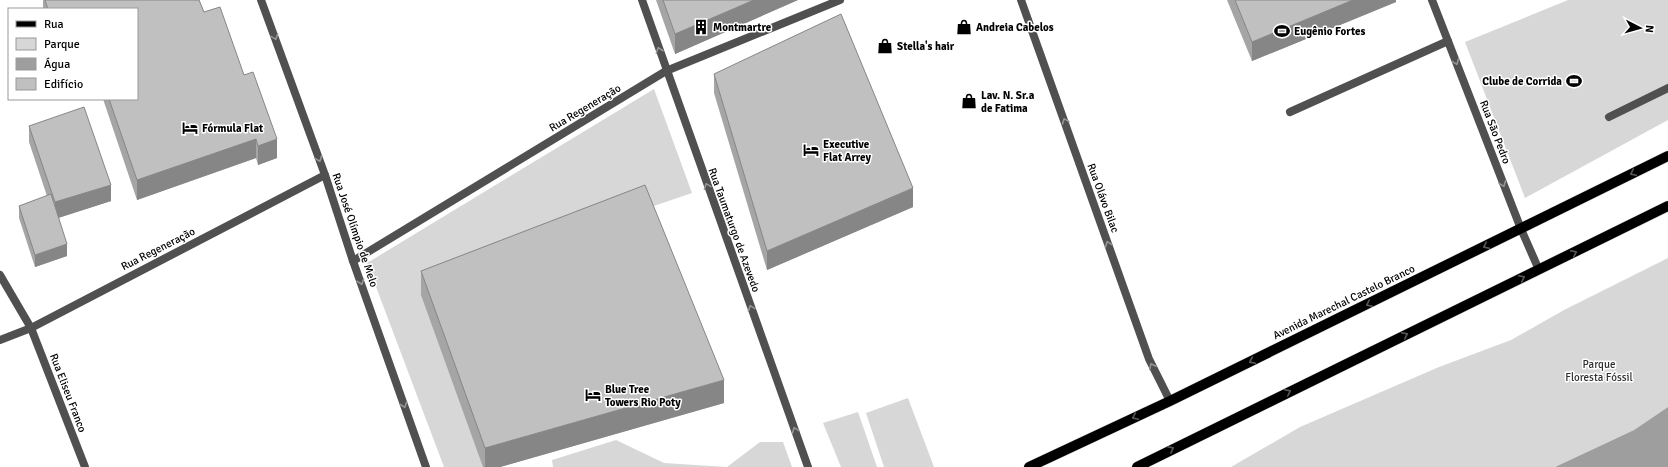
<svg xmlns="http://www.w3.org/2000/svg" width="1668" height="467" viewBox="0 0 1668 467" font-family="Signika,sans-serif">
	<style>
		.green { fill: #d7d7d7 }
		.water { fill: #9e9e9e }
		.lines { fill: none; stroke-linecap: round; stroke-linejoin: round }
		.primary-casing { stroke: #dbdbdb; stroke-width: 11 }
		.service { stroke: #505050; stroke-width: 8 }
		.minor { stroke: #505050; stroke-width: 8 }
		.tertiary { stroke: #505050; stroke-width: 8 }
		.primary { stroke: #000; stroke-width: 10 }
		.wall { fill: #a5a5a5 }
		.shaded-wall { fill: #868686 }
		.building { fill: #c0c0c0; stroke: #868686 }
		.oneway { stroke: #969696 }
		.oneway2 { stroke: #595959 }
		.labels { text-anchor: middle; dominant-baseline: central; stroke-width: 3; stroke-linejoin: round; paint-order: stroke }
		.poi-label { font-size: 11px; font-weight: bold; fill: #000; stroke: #fff; text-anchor: start }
		.street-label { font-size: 11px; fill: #000; stroke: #fff }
		.park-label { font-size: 11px; fill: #2e2e2e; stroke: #fff }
	</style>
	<rect width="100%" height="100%" fill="#fff"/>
	<g class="green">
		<polygon points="1568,0 1668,0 1668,120 1525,198 1465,42"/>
		<polygon points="654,89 692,193 645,209 483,467 444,467 367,263"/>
		<polygon points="1668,258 1668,407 1634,430 1555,467 1231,467 1300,427 1439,367 1511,340 1564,310"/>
		<polygon points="908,398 934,467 884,467 866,413"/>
		<polygon points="858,412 877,467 841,467 823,423"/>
		<polygon points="616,440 664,463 727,467 760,442 783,442 792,467 553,467 552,460"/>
	</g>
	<polygon class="water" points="1668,407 1668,467 1555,467 1634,430"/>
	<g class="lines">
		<defs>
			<g id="primary">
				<polyline points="1029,467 1170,401 1668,156"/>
				<polyline points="1137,467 1668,206"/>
			</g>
		</defs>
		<use href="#primary" class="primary-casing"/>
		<g class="service">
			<polyline points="1290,112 1448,41"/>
			<polyline points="1609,117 1668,88"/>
		</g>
		<g class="minor">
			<polyline points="261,0 325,175 353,261 426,467"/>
			<polyline points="642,0 808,467"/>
			<polyline points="353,261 666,71 840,0"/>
			<polyline points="0,275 31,328 85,467"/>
			<polyline points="0,340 31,328 325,175"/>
		</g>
		<g class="tertiary">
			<polyline points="1021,0 1149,359 1170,401"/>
			<polyline points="1432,0 1521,229 1539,270"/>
		</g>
		<use href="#primary" class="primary"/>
	</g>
	<g class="wall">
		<polygon points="43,0 199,0 204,12 244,75 277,158 258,165 256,158 137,200 103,99 137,99 137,9 43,9"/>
		<polygon points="656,0 798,0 675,54"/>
		<polygon points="1227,0 1396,0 1396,2 1252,61"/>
		<polygon points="714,74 913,207 767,270 714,93"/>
		<polygon points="29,126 111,201 58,218 67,256 35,267 19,218 19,206 47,196 29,142"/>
		<polygon points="421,271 724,403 500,467 483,467 421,295"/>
	</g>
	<g class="shaded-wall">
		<polygon points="754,0 798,0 675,54 675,34"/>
		<polygon points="1353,0 1396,0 1396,2 1252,61 1252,42"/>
		<polygon points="256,139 256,158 137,200 137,180"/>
		<polygon points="277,139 277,158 258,165 258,146"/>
		<polygon points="111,185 111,201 55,219 55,202"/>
		<polygon points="913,188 913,207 767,270 767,251"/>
		<polygon points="67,244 67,256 35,267 35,255"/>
		<polygon points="724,380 724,403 500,467 485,467 485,448"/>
	</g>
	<g class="building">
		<polygon points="45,0 199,0 204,12 220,7 244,75 253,72 277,139 258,146 256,139 137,180 109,99 137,99 137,9 48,9"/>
		<polygon points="663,0 754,0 675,34"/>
		<polygon points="1235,0 1353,0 1252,42"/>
		<polygon points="841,14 913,188 767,251 714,74"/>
		<polygon points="84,107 111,185 55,202 29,126"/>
		<polygon points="645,185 724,380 485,448 421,271"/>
		<polygon points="51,194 67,244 35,255 19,206"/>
	</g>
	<defs><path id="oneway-chevron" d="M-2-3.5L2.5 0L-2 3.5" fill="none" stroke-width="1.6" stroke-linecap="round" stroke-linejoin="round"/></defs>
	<g class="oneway">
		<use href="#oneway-chevron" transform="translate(275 37) rotate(70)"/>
		<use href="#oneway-chevron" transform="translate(659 50) rotate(-109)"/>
		<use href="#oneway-chevron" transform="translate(1456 62) rotate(69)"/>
		<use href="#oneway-chevron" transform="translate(1065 121) rotate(-110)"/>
		<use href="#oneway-chevron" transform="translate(319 159) rotate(70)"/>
		<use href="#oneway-chevron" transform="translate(1503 184) rotate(69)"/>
		<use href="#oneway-chevron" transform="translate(707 186) rotate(-110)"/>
		<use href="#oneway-chevron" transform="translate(1108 244) rotate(-110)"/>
		<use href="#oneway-chevron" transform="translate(361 282) rotate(71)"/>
		<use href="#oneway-chevron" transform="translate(751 308) rotate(-110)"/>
		<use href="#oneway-chevron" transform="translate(1152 366) rotate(-116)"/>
		<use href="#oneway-chevron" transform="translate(404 405) rotate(71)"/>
		<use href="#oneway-chevron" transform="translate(795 430) rotate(-110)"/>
	</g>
	<g class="oneway2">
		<use href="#oneway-chevron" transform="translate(1633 173) rotate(154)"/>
		<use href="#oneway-chevron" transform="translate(1486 246) rotate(154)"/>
		<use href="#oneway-chevron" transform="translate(1574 253) rotate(-26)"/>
		<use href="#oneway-chevron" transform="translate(1522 278) rotate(-26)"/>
		<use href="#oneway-chevron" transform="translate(1369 304) rotate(154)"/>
		<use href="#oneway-chevron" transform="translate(1405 335) rotate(-26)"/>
		<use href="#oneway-chevron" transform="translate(1252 361) rotate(154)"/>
		<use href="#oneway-chevron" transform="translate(1288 392) rotate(-26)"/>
		<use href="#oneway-chevron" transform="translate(1135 417) rotate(155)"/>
		<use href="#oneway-chevron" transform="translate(1171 449) rotate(-27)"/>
	</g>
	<defs>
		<symbol id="building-bare" viewBox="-9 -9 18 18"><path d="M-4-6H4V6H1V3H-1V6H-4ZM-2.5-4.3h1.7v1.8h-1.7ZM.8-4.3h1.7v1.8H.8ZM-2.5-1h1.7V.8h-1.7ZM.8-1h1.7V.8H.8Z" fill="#000" stroke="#fff" stroke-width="2.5" paint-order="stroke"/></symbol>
		<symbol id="shop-bare" viewBox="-9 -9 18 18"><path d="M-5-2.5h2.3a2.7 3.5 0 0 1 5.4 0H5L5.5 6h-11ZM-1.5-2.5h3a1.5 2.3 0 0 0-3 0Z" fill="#000" stroke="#fff" stroke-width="2.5" paint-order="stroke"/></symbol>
		<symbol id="stadium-bare" viewBox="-9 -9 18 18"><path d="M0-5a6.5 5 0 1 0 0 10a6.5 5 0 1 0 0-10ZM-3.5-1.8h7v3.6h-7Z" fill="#000" stroke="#fff" stroke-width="2.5" paint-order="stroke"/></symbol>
		<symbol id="hotel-bare" viewBox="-9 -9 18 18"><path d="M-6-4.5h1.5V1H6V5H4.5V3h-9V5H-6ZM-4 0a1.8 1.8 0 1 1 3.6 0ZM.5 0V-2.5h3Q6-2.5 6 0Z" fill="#000" stroke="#fff" stroke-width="2.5" paint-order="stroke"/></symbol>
	</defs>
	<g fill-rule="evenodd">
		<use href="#building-bare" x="690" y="16" width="22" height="22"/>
		<use href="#shop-bare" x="953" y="16" width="22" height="22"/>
		<use href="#stadium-bare" x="1271" y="20" width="22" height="22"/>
		<use href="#shop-bare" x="874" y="35" width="22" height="22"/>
		<use href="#stadium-bare" x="1563" y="70" width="22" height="22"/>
		<use href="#shop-bare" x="958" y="90" width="22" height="22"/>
		<use href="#hotel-bare" x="179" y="117" width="22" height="22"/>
		<use href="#hotel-bare" x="800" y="139" width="22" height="22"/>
		<use href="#hotel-bare" x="582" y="384" width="22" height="22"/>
	</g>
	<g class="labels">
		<g class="poi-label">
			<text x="713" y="27">Montmartre</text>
			<text x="976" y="27">Andreia Cabelos</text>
			<text x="1294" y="31">Eugênio Fortes</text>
			<text x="897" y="46">Stella's hair</text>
			<text x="1562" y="81" text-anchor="end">Clube de Corrida</text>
			<text x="981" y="95">Lav. N. Sr.a<tspan x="981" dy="13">de Fatima</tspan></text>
			<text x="202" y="128">Fórmula Flat</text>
			<text x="823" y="144">Executive<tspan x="823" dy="13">Flat Arrey</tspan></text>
			<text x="605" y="389">Blue Tree<tspan x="605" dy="13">Towers Rio Poty</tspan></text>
		</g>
		<g class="street-label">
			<text transform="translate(585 108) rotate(-31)">Rua Regeneração</text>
			<text transform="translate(1495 132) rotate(69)">Rua São Pedro</text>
			<text transform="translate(1103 198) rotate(70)">Rua Olávo Bilac</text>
			<text transform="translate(355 230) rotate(71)">Rua José Olímpio de Melo</text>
			<text transform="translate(734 230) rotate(70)">Rua Taumaturgo de Azevedo</text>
			<text transform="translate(158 249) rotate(-27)">Rua Regeneração</text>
			<text transform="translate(1344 302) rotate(-26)">Avenida Marechal Castelo Branco</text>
			<text transform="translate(68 393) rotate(69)">Rua Eliseu Franco</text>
		</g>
		<g class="park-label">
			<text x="1599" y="364">Parque<tspan x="1599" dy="13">Floresta Fóssil</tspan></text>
		</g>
	</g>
	<rect x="8" y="8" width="130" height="92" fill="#ffffff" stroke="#999999"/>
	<rect x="16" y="21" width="20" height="6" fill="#000000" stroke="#999999"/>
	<text x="44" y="28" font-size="12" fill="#000000">Rua</text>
	<rect x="16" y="38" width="20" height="12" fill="#d7d7d7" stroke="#999999"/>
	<text x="44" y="48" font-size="12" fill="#000000">Parque</text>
	<rect x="16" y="58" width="20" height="12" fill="#9e9e9e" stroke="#999999"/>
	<text x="44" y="68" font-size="12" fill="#000000">Água</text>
	<rect x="16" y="78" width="20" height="12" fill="#c0c0c0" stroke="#999999"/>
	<text x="44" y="88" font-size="12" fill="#000000">Edifício</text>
	<g transform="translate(1640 28) rotate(96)" stroke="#ffffff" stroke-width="3" paint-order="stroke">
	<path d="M0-3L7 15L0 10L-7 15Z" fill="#000000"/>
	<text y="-6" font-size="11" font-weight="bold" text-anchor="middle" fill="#000000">N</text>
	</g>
</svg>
